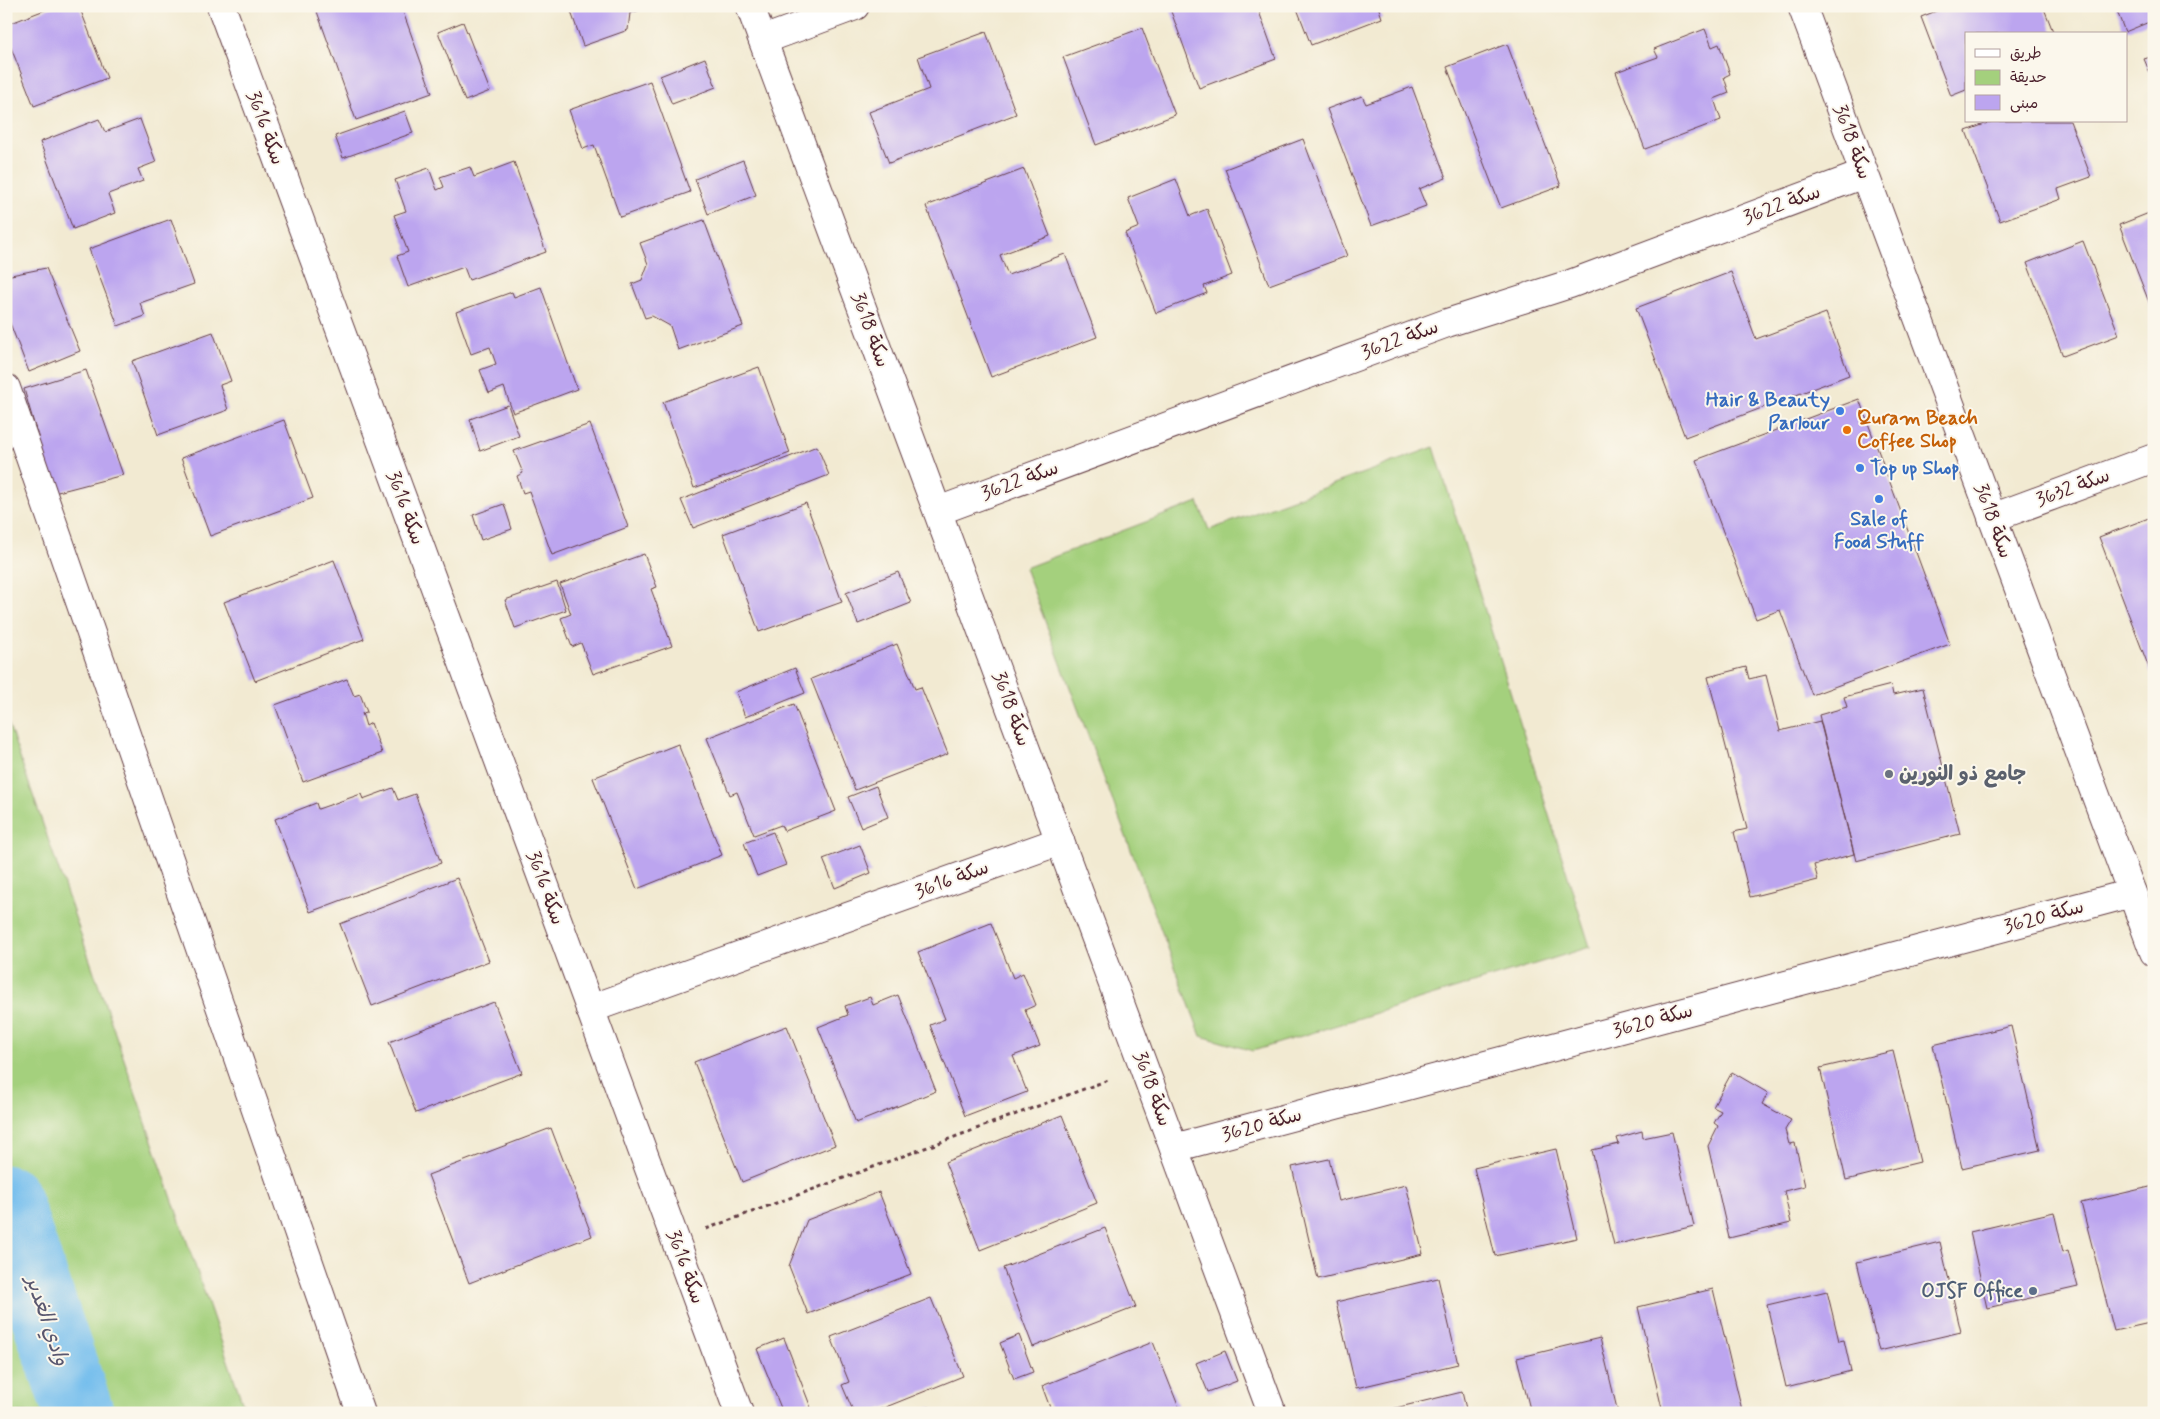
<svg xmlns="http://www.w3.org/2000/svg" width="2160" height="1419" viewBox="0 0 2160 1419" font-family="Mynerve,'Playpen Sans Arabic',sans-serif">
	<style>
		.green { fill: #a4d07d; stroke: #777854 }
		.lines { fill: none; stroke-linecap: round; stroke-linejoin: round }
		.river { stroke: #75beed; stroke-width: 70 }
		.building { fill: #bca5ef }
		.minor-casing { stroke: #633d44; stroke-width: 30 }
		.path { stroke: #633d44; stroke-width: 3; stroke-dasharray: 4 4; stroke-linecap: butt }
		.minor { stroke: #fff; stroke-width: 28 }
		.shop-dot { fill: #3f7fe0; stroke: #fbf7ec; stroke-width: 2 }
		.food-dot { fill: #e8710a; stroke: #fbf7ec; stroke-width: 2 }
		.worship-dot { fill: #6b7280; stroke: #fbf7ec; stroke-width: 2 }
		.service-dot { fill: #5c6f8a; stroke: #fbf7ec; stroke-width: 2 }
		.labels { text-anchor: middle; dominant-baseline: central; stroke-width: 4; stroke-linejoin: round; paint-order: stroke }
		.street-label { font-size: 20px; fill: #4a1f2b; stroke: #fbf7ec }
		.shop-label { font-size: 20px; font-weight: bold; fill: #366cbe; stroke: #fbf7ec; text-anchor: end }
		.food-label { font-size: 20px; font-weight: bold; fill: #c56008; stroke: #fbf7ec; text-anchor: start }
		.worship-label { font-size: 20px; font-weight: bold; fill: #5b616d; stroke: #fbf7ec; text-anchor: start }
		.service-label { font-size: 20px; font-weight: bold; fill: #4e5e75; stroke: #fbf7ec; text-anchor: end }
		.water-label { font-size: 21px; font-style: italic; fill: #59576f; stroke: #fbf7ec }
	</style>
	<rect width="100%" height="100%" fill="#fbf7ec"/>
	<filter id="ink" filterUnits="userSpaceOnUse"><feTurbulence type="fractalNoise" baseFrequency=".02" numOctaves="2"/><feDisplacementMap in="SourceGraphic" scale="10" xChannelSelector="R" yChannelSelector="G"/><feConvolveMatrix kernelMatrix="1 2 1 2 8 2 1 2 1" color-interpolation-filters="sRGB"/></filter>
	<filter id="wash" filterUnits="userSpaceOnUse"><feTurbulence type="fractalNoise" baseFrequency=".0096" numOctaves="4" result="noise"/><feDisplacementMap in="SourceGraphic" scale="20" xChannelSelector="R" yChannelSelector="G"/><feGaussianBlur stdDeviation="1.12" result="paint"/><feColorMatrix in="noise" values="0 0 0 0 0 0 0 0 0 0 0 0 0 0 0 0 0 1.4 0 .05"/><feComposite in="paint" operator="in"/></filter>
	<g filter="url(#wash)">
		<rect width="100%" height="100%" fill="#f2ead2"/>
		<g class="green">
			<polygon points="1434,447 1590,947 1253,1051 1201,1036 1025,568 1198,502 1209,530"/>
			<polygon points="6,717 246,1413 6,1413"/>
		</g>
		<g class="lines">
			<polyline class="river" points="6,1200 79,1413"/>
		</g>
		<g id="blocks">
			<g class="building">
				<polygon points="55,6 79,6 107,78 34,106 6,35 6,25"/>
				<polygon points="315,6 401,6 432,93 356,120"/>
				<polygon points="569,6 651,6 651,7 630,13 628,30 583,46"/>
				<polygon points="1169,6 1257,6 1276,59 1199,88"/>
				<polygon points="1296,6 1378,6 1382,18 1311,45"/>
				<polygon points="1949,6 2043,6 2054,34 1966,34 1966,90 1951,96 1921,17"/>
				<polygon points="2115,6 2154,6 2154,20 2125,32"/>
				<polygon points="463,22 490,91 465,101 438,32"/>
				<polygon points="1142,28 1175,115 1096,145 1063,57"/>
				<polygon points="1705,29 1712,47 1719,44 1730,74 1724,77 1729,93 1714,99 1721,120 1645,149 1616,72 1658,57 1654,49"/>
				<polygon points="986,32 1016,114 889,163 869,112 929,89 918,57"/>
				<polygon points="1507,44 1561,186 1501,208 1447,67"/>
				<polygon points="2154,56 2154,82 2144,59"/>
				<polygon points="705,58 716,87 672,104 660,76"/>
				<polygon points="650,81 690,192 620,217 594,145 583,149 569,110"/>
				<polygon points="1412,87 1446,178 1419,189 1426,206 1371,226 1327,109 1362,96 1366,104"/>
				<polygon points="405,111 413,133 343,158 335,136"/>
				<polygon points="99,119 105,132 140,119 156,162 138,169 143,181 108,194 115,213 73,229 40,142"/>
				<polygon points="1993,121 2070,121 2091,177 2058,189 2061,199 2000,221 1966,131"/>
				<polygon points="1303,139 1347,256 1269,285 1225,169"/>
				<polygon points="743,160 756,195 708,214 695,179"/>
				<polygon points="514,162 546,252 469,280 464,267 408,287 397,256 408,252 394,215 406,211 395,180 429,168 437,190 444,187 440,177 470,167 474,177"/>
				<polygon points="1024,169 1050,236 1000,255 1008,275 1065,254 1097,337 991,377 926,206"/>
				<polygon points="1176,179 1190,216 1207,209 1232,275 1204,286 1207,293 1156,313 1125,233 1139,227 1128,198"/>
				<polygon points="2154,211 2154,315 2119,225"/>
				<polygon points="171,219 194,284 140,303 145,316 118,326 89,249"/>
				<polygon points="704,220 743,326 678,350 670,326 652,316 645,318 632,284 642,280 648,264 640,243"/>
				<polygon points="2083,241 2119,335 2063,356 2027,263"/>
				<polygon points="46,268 80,351 29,372 6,313 6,276"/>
				<polygon points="1731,272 1756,339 1826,313 1849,375 1685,437 1636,308"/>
				<polygon points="541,287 577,389 513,413 504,387 489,393 480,370 496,364 490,347 471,354 456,312 512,292 514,297"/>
				<polygon points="213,332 231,381 220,385 228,410 158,435 132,361"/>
				<polygon points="759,367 790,453 694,488 663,402"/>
				<polygon points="86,370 123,475 54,493 24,389"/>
				<polygon points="1859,399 1950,644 1812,695 1780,610 1756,619 1696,460"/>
				<polygon points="508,405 519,436 480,451 470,419"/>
				<polygon points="284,420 313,498 210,536 181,458"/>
				<polygon points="590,424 628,527 552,555 529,491 523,493 517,476 523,473 514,451"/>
				<polygon points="817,446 829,475 693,528 681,500"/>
				<polygon points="806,503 842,602 759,632 723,534"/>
				<polygon points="504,504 512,529 481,540 473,515"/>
				<polygon points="2154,516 2154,672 2151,673 2099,537"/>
				<polygon points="644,554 657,587 651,589 672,646 593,674 581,643 572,647 561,618 571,614 560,584"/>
				<polygon points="334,560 364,639 255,681 224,602"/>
				<polygon points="898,572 911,603 858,624 846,593"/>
				<polygon points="557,582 566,610 515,628 505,600"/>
				<polygon points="897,644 915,689 921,687 948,754 855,790 811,679"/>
				<polygon points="1746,667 1749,679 1766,675 1780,731 1820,721 1854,854 1814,865 1818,880 1750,897 1734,832 1747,829 1708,677"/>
				<polygon points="795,668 805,693 745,717 736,692"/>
				<polygon points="347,679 354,696 360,694 367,712 362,713 366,726 371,723 382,753 303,782 275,705"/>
				<polygon points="1891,685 1893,695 1923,688 1960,834 1856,861 1819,715 1847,707 1844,697"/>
				<polygon points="794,704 836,811 784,831 781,825 754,835 737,792 730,795 707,738"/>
				<polygon points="678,744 722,855 637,889 593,778"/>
				<polygon points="876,786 888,817 861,828 848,797"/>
				<polygon points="393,788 398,800 415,794 441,863 310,912 275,819 316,803 318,809 361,794 363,799"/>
				<polygon points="773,832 786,865 757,876 744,843"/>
				<polygon points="860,845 871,873 835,888 823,859"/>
				<polygon points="457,878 489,961 372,1006 340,924"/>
				<polygon points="991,923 1013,978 1023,973 1036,1005 1025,1010 1040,1046 1013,1056 1027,1092 965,1116 930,1025 945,1019 918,952"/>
				<polygon points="898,995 936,1091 856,1123 818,1027 848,1015 845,1006 870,997 873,1005"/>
				<polygon points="494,1002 522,1073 416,1113 389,1042"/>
				<polygon points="787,1026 835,1145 742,1182 694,1062"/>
				<polygon points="2011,1026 2040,1150 1962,1168 1933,1045"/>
				<polygon points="1893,1051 1920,1162 1846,1180 1820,1068"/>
				<polygon points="1732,1072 1768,1093 1762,1104 1791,1120 1785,1130 1789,1144 1795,1143 1805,1186 1784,1191 1791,1223 1729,1238 1708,1146 1718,1126 1714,1123 1721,1111 1713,1107"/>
				<polygon points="1062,1115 1097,1203 980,1250 945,1162"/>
				<polygon points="551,1128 592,1236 469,1283 428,1175"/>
				<polygon points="1642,1131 1643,1138 1672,1132 1694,1226 1614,1245 1592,1150 1619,1144 1617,1138"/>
				<polygon points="1556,1149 1577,1238 1495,1256 1474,1168"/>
				<polygon points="1329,1159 1339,1201 1406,1185 1423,1254 1318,1279 1292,1167"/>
				<polygon points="2154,1186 2154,1322 2114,1331 2081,1203"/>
				<polygon points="879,1192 911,1274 808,1314 789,1266 807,1220"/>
				<polygon points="2054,1212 2063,1252 2068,1250 2078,1287 1987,1308 1970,1232"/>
				<polygon points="1105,1228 1136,1307 1033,1347 1003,1268"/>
				<polygon points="1940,1242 1961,1332 1879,1351 1857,1262"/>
				<polygon points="1438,1278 1458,1364 1356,1388 1336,1302"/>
				<polygon points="1713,1289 1742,1410 1730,1413 1663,1413 1638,1307"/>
				<polygon points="1827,1291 1839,1341 1844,1340 1851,1371 1786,1387 1767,1305"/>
				<polygon points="931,1298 963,1376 871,1413 861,1413 860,1410 854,1413 842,1385 849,1382 831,1337"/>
				<polygon points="1019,1335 1033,1372 1014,1379 1000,1343"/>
				<polygon points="784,1338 813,1413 783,1413 757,1349"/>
				<polygon points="1600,1338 1618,1413 1531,1413 1517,1358"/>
				<polygon points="1153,1342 1181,1413 1052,1413 1042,1386"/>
				<polygon points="1225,1351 1237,1381 1208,1392 1196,1363"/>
				<polygon points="1462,1392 1467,1413 1379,1413 1379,1412"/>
				<polygon points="929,1407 940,1413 915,1413"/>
			</g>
		</g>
	</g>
	<g filter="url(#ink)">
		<use href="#blocks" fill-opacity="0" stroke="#633d44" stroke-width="1"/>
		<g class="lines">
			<defs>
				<g id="minor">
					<polyline points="221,6 739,1413"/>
					<polyline points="750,6 1272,1413"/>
					<polyline points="1802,6 2154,952"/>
					<polyline points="763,40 855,6"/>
					<polyline points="6,388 361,1413"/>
					<polyline points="938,511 1447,323 1570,284 1864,174"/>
					<polyline points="1992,518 2154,458"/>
					<polyline points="590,1009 1060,841"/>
					<polyline points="1174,1148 2132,893"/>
				</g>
			</defs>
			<use href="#minor" class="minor-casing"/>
			<polyline class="path" points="706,1229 1111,1079"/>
			<use href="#minor" class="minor"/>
		</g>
	</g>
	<g class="shop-dot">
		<circle cx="1840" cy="411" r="5"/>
		<circle cx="1860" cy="468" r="5"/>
		<circle cx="1879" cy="499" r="5"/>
	</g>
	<circle class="food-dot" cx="1847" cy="430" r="5"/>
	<circle class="worship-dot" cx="1889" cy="774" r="5"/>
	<circle class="service-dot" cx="2033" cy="1291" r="5"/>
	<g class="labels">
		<g class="street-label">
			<text transform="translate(265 128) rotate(70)">سكة 3616</text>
			<text transform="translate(1852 142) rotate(70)">سكة 3618</text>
			<text transform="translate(1782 205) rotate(-20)">سكة 3622</text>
			<text transform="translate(870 330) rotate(70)">سكة 3618</text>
			<text transform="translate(1400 340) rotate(-20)">سكة 3622</text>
			<text transform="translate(1020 481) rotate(-20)">سكة 3622</text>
			<text transform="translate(2073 488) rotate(-20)">سكة 3632</text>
			<text transform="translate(405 508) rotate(70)">سكة 3616</text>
			<text transform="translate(1993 521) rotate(70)">سكة 3618</text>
			<text transform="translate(1011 709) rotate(70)">سكة 3618</text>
			<text transform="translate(952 880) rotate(-20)">سكة 3616</text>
			<text transform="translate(545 888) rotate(70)">سكة 3616</text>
			<text transform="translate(2044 917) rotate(-15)">سكة 3620</text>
			<text transform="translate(1653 1021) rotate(-15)">سكة 3620</text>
			<text transform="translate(1152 1089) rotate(70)">سكة 3618</text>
			<text transform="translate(1262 1125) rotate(-15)">سكة 3620</text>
			<text transform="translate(685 1267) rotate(70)">سكة 3616</text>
		</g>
		<g class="shop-label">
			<text x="1830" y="400">Hair &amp; Beauty<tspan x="1830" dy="23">Parlour</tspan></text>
			<text x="1870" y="468" text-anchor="start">Top up Shop</text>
			<text x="1879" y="519" text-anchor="middle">Sale of<tspan x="1879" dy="23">Food Stuff</tspan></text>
		</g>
		<g class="food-label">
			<text x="1857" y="418">Quram Beach<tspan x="1857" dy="23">Coffee Shop</tspan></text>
		</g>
		<g class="worship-label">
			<text x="1899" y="774">جامع ذو النورين</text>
		</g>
		<g class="service-label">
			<text x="2023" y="1291">OJSF Office</text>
		</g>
		<g class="water-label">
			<text transform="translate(47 1321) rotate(71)">وادي الغدير</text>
		</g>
	</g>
	<rect width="2160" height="1419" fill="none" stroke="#fbf7ec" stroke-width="25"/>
	<rect x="1965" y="32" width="162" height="90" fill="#fbf7ec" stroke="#b4a19f"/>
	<rect x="1975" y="49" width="25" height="8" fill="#ffffff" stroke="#b4a19f"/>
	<text x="2010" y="58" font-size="15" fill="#4a1f2b">طريق</text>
	<rect x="1975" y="70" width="25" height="15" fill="#a4d07d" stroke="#b4a19f"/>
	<text x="2010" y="82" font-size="15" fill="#4a1f2b">حديقة</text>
	<rect x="1975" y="95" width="25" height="15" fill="#bca5ef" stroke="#b4a19f"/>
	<text x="2010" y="108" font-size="15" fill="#4a1f2b">مبنى</text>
</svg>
